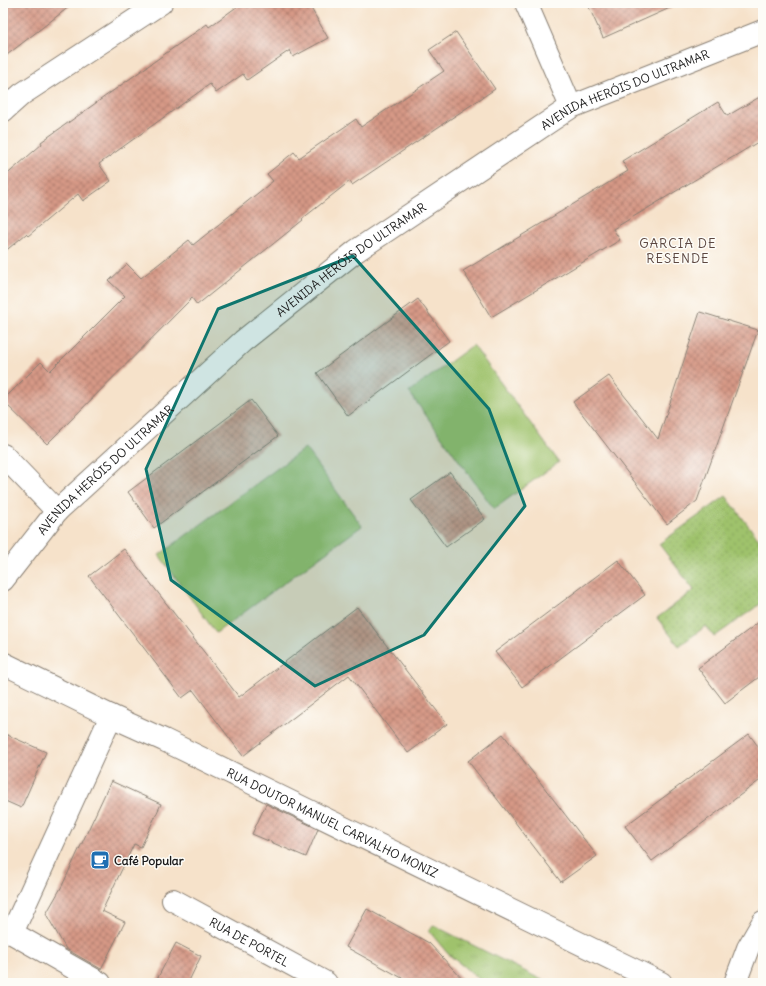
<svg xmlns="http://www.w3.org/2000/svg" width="766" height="986" viewBox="0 0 766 986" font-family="Delius,sans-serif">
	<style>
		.grass { fill: url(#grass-tufts); stroke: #5e6f44 }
		.park { fill: url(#park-dots); stroke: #5e6f44 }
		.pitch { fill: #9fc26c; stroke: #5e6f44 }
		.building { fill: url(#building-cross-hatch) }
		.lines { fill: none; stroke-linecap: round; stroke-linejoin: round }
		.minor-casing { stroke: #897f73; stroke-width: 24 }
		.minor { stroke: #fff; stroke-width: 22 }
		.marked { fill: #0f766e; fill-opacity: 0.2; stroke: #0f766e; stroke-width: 3; stroke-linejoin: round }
		.labels { text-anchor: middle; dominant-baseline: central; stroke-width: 3; stroke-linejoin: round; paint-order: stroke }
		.street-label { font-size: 12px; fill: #1c1c1c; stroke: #fdfcf7 }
		.poi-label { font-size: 12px; font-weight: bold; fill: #1c1c1c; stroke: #fdfcf7; text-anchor: start }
		.neighbourhood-label { font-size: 13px; letter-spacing: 1px; fill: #5d4841; stroke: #fdfcf7 }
	</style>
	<defs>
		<pattern id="grass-tufts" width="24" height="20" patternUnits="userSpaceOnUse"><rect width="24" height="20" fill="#9fc26c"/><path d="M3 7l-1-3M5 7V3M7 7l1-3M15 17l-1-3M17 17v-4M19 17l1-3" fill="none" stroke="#88a65d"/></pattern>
		<pattern id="park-dots" width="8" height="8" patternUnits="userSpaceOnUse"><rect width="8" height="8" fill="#9fc26c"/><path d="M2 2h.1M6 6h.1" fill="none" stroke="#88a65d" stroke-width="1.8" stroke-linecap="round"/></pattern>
		<pattern id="building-cross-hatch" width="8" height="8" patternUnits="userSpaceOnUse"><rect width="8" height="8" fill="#d69986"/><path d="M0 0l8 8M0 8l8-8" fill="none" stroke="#ad7c6d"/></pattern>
	</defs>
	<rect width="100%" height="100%" fill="#fdfcf7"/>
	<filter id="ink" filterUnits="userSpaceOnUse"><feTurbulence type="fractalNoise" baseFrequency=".025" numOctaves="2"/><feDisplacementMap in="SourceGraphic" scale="8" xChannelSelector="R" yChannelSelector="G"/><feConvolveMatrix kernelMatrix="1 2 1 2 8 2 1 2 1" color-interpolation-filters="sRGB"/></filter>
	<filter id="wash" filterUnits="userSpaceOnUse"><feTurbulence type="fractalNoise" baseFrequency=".012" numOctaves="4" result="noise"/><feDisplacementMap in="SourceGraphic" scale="16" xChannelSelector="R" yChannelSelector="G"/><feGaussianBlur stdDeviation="0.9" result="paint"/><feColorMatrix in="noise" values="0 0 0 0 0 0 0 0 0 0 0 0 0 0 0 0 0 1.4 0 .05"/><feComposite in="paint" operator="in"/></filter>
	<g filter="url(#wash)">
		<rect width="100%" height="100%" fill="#f6e2ca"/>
		<polygon class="grass" points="433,925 548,983 484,983 448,954 429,931"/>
		<polygon class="park" points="726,496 760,541 763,539 763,602 714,637 706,626 679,646 657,618 694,590 659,544"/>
		<g class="pitch">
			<polygon points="473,345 559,462 494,509 409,392"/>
			<polygon points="305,448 362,526 216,633 159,555"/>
		</g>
		<g id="blocks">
			<g class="building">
				<polygon points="3,3 74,3 3,58"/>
				<polygon points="242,3 308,3 328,38 293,57 290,50 247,80 243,74 216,93 210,84 99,164 111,181 83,201 78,194 28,236 26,234 3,253 3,178 42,144 41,142 207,24 209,27"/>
				<polygon points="587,3 681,3 603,38"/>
				<polygon points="456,32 495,89 352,185 350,181 302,219 303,220 278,240 197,305 192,298 47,444 3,401 3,400 41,362 50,371 125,296 109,281 127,264 141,278 189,240 193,245 273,181 267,174 294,152 299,158 356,119 361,127 444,71 429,50"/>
				<polygon points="763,95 763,139 613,229 620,240 491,317 463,271 628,171 622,161 718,102 727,116"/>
				<polygon points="418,299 449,341 348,416 317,373"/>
				<polygon points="700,312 758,330 697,501 667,524 573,402 609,376 658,439"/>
				<polygon points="251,400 278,436 154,528 128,492"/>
				<polygon points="450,472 485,519 446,547 411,500"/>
				<polygon points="124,549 239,697 357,607 447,724 408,753 349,675 243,756 193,690 182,698 89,576"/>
				<polygon points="618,560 645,595 522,687 495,652"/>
				<polygon points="763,619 763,674 725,703 698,668"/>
				<polygon points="3,733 46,752 21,808 3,800"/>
				<polygon points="503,734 597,856 561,882 468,761"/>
				<polygon points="749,734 763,753 763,778 652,861 625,826"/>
				<polygon points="111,781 161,804 141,847 134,844 102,911 125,922 101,969 66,949 46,914 62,886"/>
				<polygon points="266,804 318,829 306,857 252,834"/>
				<polygon points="367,909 429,943 466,983 411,983 346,947"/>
				<polygon points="176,943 201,956 188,983 155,983"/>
			</g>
		</g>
	</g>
	<g filter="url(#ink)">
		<use href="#blocks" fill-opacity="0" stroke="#897f73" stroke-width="1"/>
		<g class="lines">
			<defs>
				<g id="minor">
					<polyline points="526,3 571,107"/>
					<polyline points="3,111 22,94 161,3"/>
					<polyline points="3,455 57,511"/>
					<path id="s1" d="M3 580 57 511 243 341 356 251 571 107 763 31"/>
					<path id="s2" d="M3 663 111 716 164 740 661 983"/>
					<path id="s3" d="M173 900 326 983"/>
					<polyline points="3,929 12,933 100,983"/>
					<polyline points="12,933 111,716"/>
					<polyline points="735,983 748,948 763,922"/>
				</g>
			</defs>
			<use href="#minor" class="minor-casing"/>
			<use href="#minor" class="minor"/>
		</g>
	</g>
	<path class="marked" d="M353 256 489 409 525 506 424 635 315 686 171 580 146 469 218 309Z"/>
	<defs>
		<symbol id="cafe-square" viewBox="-11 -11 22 22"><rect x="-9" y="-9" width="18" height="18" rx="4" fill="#1f6fb2" stroke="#fdfcf7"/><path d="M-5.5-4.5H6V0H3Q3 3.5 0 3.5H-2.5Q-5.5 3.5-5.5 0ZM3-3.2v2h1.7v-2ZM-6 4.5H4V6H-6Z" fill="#fff"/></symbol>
	</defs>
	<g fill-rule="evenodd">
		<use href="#cafe-square" x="89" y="849" width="22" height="22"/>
	</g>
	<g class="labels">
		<g class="street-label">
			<text stroke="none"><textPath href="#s1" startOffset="799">AVENIDA HERÓIS DO ULTRAMAR</textPath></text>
			<text stroke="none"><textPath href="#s1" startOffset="475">AVENIDA HERÓIS DO ULTRAMAR</textPath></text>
			<text stroke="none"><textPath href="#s1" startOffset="151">AVENIDA HERÓIS DO ULTRAMAR</textPath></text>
			<text stroke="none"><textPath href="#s2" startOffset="366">RUA DOUTOR MANUEL CARVALHO MONIZ</textPath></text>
			<text stroke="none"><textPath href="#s3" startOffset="87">RUA DE PORTEL</textPath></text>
		</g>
		<g class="poi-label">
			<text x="114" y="860">Café Popular</text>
		</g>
		<g class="neighbourhood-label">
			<text x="678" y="243">GARCIA DE<tspan x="678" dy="15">RESENDE</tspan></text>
		</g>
	</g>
	<rect width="766" height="986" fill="none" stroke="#fdfcf7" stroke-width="16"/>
</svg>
